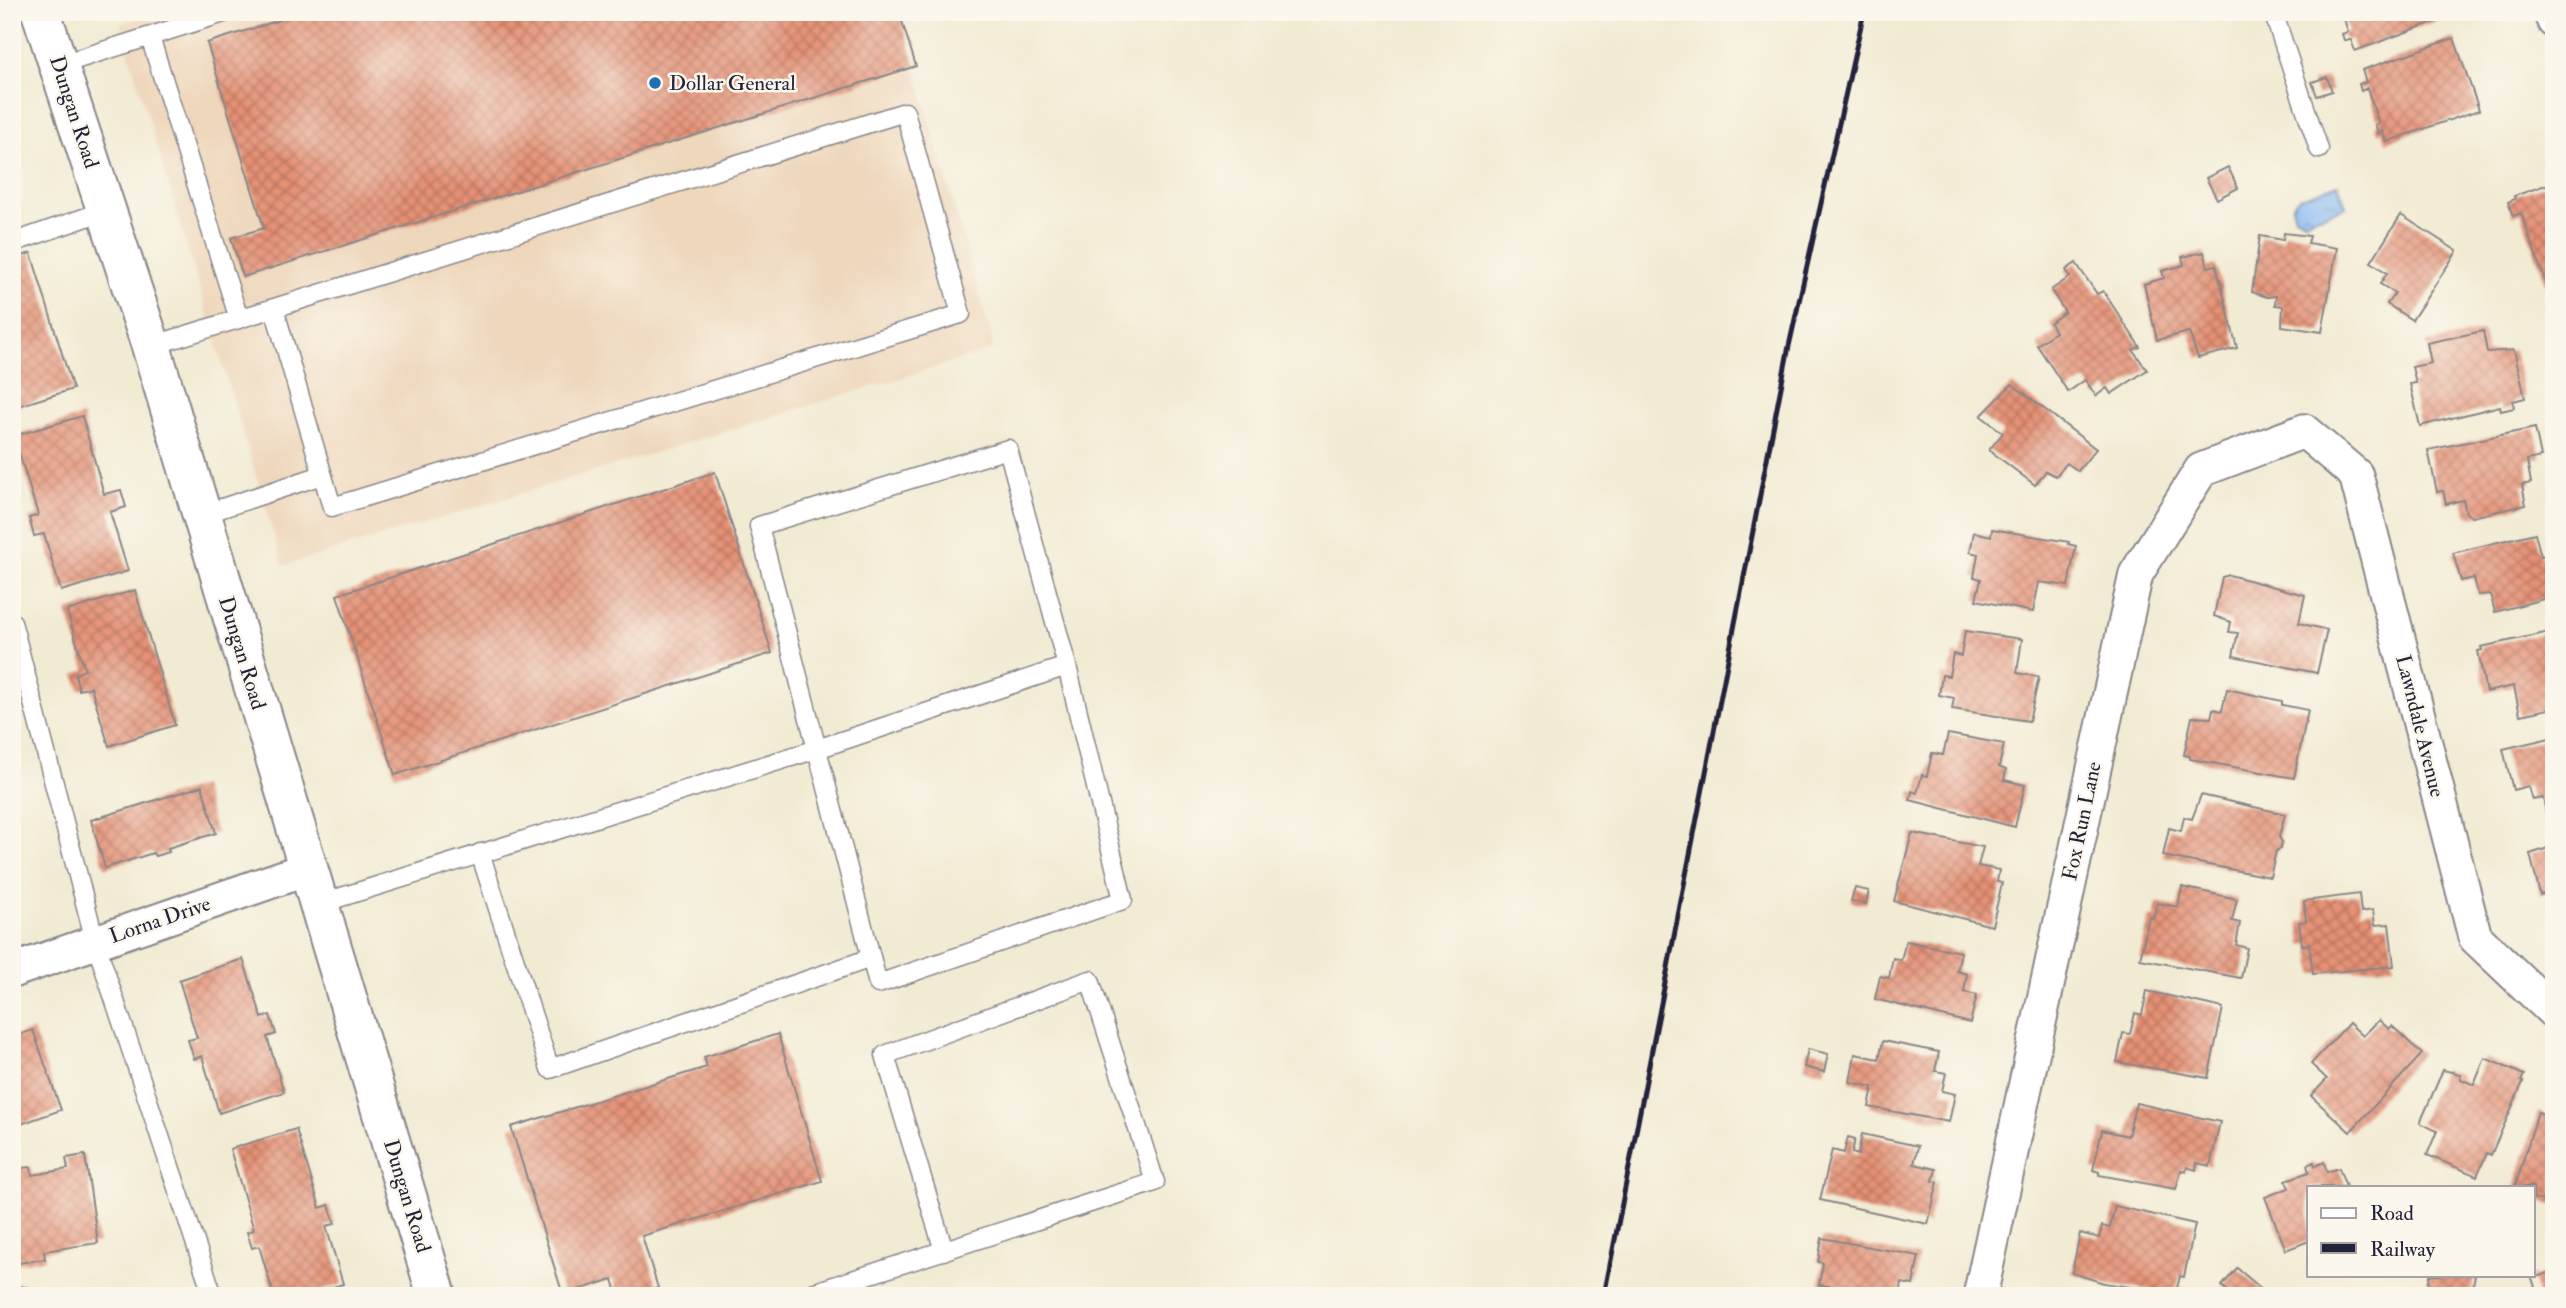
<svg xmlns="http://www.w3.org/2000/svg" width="2566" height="1308" viewBox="0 0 2566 1308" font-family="'IM FELL Double Pica',serif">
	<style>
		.built { fill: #eed7bb }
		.water { fill: url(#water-ripples); stroke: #546e97; stroke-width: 2 }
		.building { fill: url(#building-cross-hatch) }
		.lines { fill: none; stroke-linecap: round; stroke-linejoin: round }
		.service-casing { stroke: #8a8688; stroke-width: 21 }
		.minor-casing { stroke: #8a8688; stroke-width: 37 }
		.tertiary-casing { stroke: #8a8688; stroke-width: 42 }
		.service { stroke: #fff; stroke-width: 18 }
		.minor { stroke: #fff; stroke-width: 33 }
		.tertiary { stroke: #fff; stroke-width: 38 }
		.rail { stroke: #22223b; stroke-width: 5 }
		.poi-dot { fill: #1f6fb2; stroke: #fbf7ec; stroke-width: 2.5 }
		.labels { text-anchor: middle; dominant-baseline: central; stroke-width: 5; stroke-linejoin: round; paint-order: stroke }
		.poi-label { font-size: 21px; fill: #22223b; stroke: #fbf7ec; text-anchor: start }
		.street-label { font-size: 21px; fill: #22223b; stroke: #fbf7ec }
	</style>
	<defs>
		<pattern id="water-ripples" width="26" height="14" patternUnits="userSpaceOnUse" patternTransform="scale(1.75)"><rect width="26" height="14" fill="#86b9f3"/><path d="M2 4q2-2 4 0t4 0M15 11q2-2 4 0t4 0" fill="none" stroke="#6d96c6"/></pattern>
		<pattern id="building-cross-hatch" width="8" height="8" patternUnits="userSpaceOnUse" patternTransform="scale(1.75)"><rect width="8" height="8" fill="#e59175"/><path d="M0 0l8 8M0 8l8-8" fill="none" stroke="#b97661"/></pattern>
	</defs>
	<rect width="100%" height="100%" fill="#fbf7ec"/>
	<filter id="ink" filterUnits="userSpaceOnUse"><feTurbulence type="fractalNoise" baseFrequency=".0143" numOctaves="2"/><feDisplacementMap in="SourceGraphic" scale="14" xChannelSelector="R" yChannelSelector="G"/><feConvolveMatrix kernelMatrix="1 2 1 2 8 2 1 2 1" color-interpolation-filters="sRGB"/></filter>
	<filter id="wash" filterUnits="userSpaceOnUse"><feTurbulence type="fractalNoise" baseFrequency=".00686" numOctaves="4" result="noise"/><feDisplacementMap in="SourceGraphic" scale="28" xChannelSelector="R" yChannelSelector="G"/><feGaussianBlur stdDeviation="1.57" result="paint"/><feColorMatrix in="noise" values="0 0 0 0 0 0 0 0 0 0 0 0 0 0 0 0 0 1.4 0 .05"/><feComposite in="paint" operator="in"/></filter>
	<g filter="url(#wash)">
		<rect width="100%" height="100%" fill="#f2ebd4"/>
		<polygon class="built" points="158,12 899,12 993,342 992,350 283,566 120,24"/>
		<polygon class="water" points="2338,184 2346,207 2305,221 2295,216 2292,207 2298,198"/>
		<g id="blocks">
			<g class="building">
				<polygon points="305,12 899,12 916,66 243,277 231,238 264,228 207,43"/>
				<polygon points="2342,12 2458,12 2458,13 2355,51 2351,40 2344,40 2342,34 2348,32"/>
				<polygon points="2454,38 2479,110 2386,142 2383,131 2378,133 2375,125 2379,124 2367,88 2361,91 2359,84 2366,82 2362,70"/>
				<polygon points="2327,77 2332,91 2317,96 2312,82"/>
				<polygon points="2228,167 2238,188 2217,199 2206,178"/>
				<polygon points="2554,182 2554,286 2548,289 2521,213 2513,216 2508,202 2515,199 2514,196"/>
				<polygon points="2401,215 2457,251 2412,320 2387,304 2395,293 2380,284 2387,273 2371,262"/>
				<polygon points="2284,233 2310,236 2308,243 2337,248 2322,332 2282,326 2283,306 2275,305 2276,296 2267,297 2252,292 2260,236 2283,240"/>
				<polygon points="2204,252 2208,267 2216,265 2237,348 2198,358 2189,332 2157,340 2144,284 2164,278 2162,271 2184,265 2182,257"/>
				<polygon points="31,253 73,389 12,408 12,259"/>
				<polygon points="2076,263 2097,294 2103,291 2140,347 2133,350 2147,370 2111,394 2107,388 2096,396 2085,380 2068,392 2037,345 2055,332 2050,323 2065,312 2051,290 2070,277 2066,270"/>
				<polygon points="2483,331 2487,352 2514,350 2525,398 2513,401 2514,408 2501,411 2500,406 2420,426 2410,384 2416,383 2412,367 2431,363 2427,343"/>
				<polygon points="2012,384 2096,449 2078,471 2067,463 2056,476 2046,471 2035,485 1989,450 2003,433 1981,416"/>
				<polygon points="82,416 104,494 121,490 126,507 110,512 128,571 61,591 44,534 34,536 29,518 38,515 14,436"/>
				<polygon points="2535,428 2541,457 2527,460 2531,483 2522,485 2526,505 2472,517 2466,513 2463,500 2446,504 2443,491 2437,492 2428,450"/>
				<polygon points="715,472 772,653 395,775 337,595"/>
				<polygon points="1992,529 2069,542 2068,544 2076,546 2068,586 2039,582 2033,612 1976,600 1981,579 1974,577 1978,554 1970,552 1974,532 1991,536"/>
				<polygon points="2535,533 2541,556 2547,555 2552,575 2546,578 2551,597 2495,612 2490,594 2478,595 2474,578 2461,581 2453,553"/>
				<polygon points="2229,575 2305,595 2299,623 2327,630 2317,673 2233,656 2238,633 2229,632 2231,622 2214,616 2222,577"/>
				<polygon points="135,590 175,725 109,746 91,687 79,690 75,674 85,670 67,611"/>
				<polygon points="1965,631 2022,639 2017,673 2039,677 2029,721 1952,709 1954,698 1939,695 1942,675 1949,676 1953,654 1961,656"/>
				<polygon points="2554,631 2554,708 2520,715 2514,686 2486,692 2478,651 2482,650 2481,647"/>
				<polygon points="2227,689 2282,701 2282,705 2308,710 2294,778 2190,759 2190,756 2184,755 2192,717 2211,718 2213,709 2222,711"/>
				<polygon points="1948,734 2004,744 1999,767 2006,770 2004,780 2025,785 2015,827 1910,800 1912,791 1917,793 1922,775 1927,776 1932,753 1943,755"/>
				<polygon points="2554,737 2554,814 2547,817 2543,798 2532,800 2528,786 2513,790 2503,749"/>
				<polygon points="202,786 216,833 168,848 169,852 155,856 153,853 105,868 91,820"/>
				<polygon points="2201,795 2285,814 2279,837 2282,842 2280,849 2276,851 2270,877 2163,856 2169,828 2181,831 2184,817 2192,819"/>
				<polygon points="1912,833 1983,847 1978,866 1999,870 1997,882 2002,883 1992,926 1894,901"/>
				<polygon points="2554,846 2554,891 2540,895 2530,854"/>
				<polygon points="2182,887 2237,899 2232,921 2240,923 2236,945 2247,948 2241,978 2140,959 2149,917 2153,918 2157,903 2178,907"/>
				<polygon points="1855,888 1869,891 1866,904 1851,901"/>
				<polygon points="2359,894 2361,912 2373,910 2375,925 2389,924 2394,966 2313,974 2309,944 2302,945 2299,922 2306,921 2304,901"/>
				<polygon points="1906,941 1961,952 1957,971 1967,974 1964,992 1977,995 1970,1023 1875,999 1880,976 1889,978 1893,958 1901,960"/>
				<polygon points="243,959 262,1018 270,1015 276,1034 267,1037 284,1092 219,1113 202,1056 194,1059 188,1040 197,1038 179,980"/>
				<polygon points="2147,991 2223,1008 2208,1078 2117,1062 2123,1033 2130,1034 2135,1013 2142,1015"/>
				<polygon points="2379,1020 2389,1029 2392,1026 2422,1054 2350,1132 2311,1096 2327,1079 2311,1064 2349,1023 2363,1036"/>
				<polygon points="33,1030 61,1110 12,1127 12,1037"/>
				<polygon points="778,1034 822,1181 642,1236 658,1288 632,1296 618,1296 613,1279 563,1295 511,1127 707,1067 704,1057"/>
				<polygon points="1883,1041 1939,1052 1935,1071 1946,1073 1942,1091 1955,1094 1949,1122 1869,1107 1873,1087 1850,1082 1855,1054 1879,1059"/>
				<polygon points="1808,1049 1828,1054 1824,1072 1804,1067"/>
				<polygon points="2485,1058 2524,1075 2521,1081 2523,1082 2491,1155 2487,1153 2477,1176 2427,1155 2437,1131 2420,1123 2443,1070 2460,1074 2461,1079 2474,1085"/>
				<polygon points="2136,1103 2220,1122 2210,1166 2197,1163 2196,1170 2187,1167 2186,1171 2181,1170 2176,1189 2099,1175 2099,1172 2093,1170 2102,1130 2128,1136"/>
				<polygon points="2538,1112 2554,1118 2554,1205 2533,1198 2533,1187 2515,1187"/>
				<polygon points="296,1129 320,1208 329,1205 335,1224 326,1226 343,1284 304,1296 274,1296 259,1246 252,1248 247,1232 254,1230 230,1149"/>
				<polygon points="1862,1134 1918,1146 1914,1164 1936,1169 1933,1181 1938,1182 1928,1224 1820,1200 1832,1150 1844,1153 1848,1137 1855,1139 1852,1153 1858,1155"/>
				<polygon points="85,1155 98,1243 44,1251 45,1259 12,1264 12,1169 31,1167 32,1175 68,1169 66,1158"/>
				<polygon points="2314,1162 2315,1166 2324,1162 2327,1172 2339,1168 2346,1187 2309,1187 2309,1241 2286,1250 2265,1197 2289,1188 2286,1180 2309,1172 2307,1165"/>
				<polygon points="2115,1206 2195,1224 2184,1277 2180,1276 2177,1288 2183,1289 2181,1295 2104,1283 2072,1273 2080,1233 2099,1238 2102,1226 2110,1228"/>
				<polygon points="1822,1238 1919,1256 1913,1285 1902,1283 1900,1296 1828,1296 1829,1286 1819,1285 1823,1263 1818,1262"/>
				<polygon points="2237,1268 2270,1296 2233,1296 2222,1286"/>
				<polygon points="2554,1271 2554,1296 2538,1296 2531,1275 2536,1277"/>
				<polygon points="2430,1275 2475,1275 2471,1296 2426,1295"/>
				<polygon points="12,1285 34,1288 33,1296 12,1296"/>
			</g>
		</g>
	</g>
	<g filter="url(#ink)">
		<use href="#blocks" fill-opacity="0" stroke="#8a8688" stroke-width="2"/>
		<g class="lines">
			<defs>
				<g id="service">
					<polyline points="2273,12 2319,149"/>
					<polyline points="150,37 239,319"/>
					<polyline points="59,65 227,12"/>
					<polyline points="12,243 107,210"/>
					<polyline points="151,346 274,308 905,112 961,314 332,507 274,308"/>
					<polyline points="201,515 322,475"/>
					<polyline points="12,622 95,941 213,1296"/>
					<polyline points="480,853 550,1069 871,958"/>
					<polyline points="319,904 817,749 1067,666 1008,449 759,526 878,984 1123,900 1067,666"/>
					<polyline points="803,1296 1155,1182 1090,980 885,1055 944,1251"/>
				</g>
				<g id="minor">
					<polyline points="2550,12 2554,21"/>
					<polyline points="12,971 307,869"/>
					<polyline points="1980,1296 2136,574 2201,470 2304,431 2356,475 2475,937 2554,1012"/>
				</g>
				<polyline id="tertiary" points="41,12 151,346 437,1296"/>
			</defs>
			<use href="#service" class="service-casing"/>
			<use href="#minor" class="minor-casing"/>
			<use href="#tertiary" class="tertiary-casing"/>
			<use href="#service" class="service"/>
			<use href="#minor" class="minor"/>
			<use href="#tertiary" class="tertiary"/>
			<polyline class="rail" points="1604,1296 1789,346 1864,12"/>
		</g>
	</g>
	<circle class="poi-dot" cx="655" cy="83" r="7"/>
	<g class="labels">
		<g class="poi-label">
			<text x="669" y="83">Dollar General</text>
		</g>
		<g class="street-label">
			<text transform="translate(74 112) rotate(72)">Dungan Road</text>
			<text transform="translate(242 653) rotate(73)">Dungan Road</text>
			<text transform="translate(2420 726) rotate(76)">Lawndale Avenue</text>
			<text transform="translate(2082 821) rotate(-78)">Fox Run Lane</text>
			<text transform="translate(160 920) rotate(-19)">Lorna Drive</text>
			<text transform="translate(407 1196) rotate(73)">Dungan Road</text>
		</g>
	</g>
	<rect width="2566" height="1308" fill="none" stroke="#fbf7ec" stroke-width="42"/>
	<rect x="2307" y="1186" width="228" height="91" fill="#fbf7ec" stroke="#a4a2a5" stroke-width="2"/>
	<rect x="2321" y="1208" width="35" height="10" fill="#ffffff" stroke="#a4a2a5" stroke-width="2"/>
	<text x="2370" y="1220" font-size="21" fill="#22223b">Road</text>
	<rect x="2321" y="1243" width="35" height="10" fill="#22223b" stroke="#a4a2a5" stroke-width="2"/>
	<text x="2370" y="1256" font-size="21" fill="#22223b">Railway</text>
</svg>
